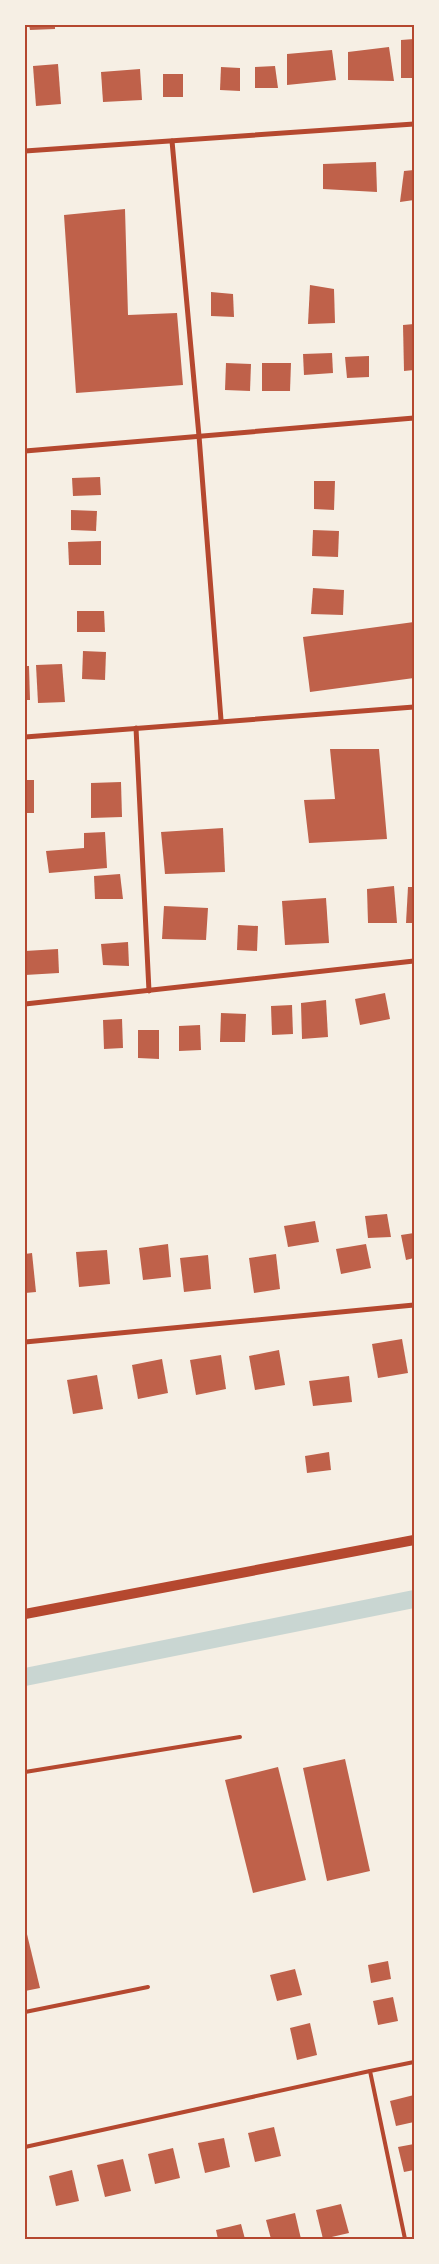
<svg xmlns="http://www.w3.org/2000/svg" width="439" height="2264" viewBox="0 0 439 2264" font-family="'PT Sans Narrow',sans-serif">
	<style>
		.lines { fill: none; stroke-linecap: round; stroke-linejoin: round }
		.canal { stroke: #c9d6d2; stroke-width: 18 }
		.building { fill: #bf614a }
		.service { stroke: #b5482f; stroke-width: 4 }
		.minor { stroke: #b5482f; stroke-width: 5 }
		.secondary { stroke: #b5482f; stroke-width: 10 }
		.neatline { fill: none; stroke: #b5482f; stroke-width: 2 }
	</style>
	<rect width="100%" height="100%" fill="#f6efe4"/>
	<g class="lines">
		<polyline class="canal" points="25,1677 414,1599"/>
	</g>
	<g class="building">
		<polygon points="29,25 55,25 55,29 30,30"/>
		<polygon points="414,39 414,78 401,78 401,40"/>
		<polygon points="389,47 394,81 348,80 348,52"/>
		<polygon points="332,50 336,80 287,85 287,54"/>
		<polygon points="58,64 61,104 36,106 33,66"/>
		<polygon points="275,66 278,88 255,88 255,67"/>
		<polygon points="221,67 240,68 240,91 220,90"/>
		<polygon points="140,69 142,100 103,102 101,72"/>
		<rect x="163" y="74" width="20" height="23"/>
		<polygon points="376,162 377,192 323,189 323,164"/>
		<polygon points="414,170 414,200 400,202 404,171"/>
		<polygon points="125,209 128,315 177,313 183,385 76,393 64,215"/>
		<polygon points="310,285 334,289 335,323 308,324"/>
		<polygon points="211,292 233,294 234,317 211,316"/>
		<polygon points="414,324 414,370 404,371 403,325"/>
		<polygon points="332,353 333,373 304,375 303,354"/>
		<polygon points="369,356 369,377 347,378 345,357"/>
		<polygon points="226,363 251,364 250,391 225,390"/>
		<polygon points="262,363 291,363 290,391 262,391"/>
		<polygon points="100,477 101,495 73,496 72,478"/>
		<polygon points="314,481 335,481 334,510 314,509"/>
		<polygon points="71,510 97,511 96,531 71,530"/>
		<polygon points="313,530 339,531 338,557 312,556"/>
		<polygon points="101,541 101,565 69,565 68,542"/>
		<polygon points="313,588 344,590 343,615 311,614"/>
		<polygon points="77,611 104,611 105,632 77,632"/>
		<polygon points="414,622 414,678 310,692 303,637"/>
		<polygon points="83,651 106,652 105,680 82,679"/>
		<polygon points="62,664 65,702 38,703 36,665"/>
		<polygon points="25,666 29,666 30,700 25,700"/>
		<polygon points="330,749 379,749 387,839 309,843 304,800 335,799"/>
		<rect x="25" y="780" width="9" height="33"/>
		<polygon points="121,782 122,817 91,818 91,783"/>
		<polygon points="223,828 225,872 165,874 161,832"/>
		<polygon points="105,832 107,868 49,873 46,851 84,848 84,833"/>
		<polygon points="120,874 123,899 95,899 94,876"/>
		<polygon points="394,886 397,923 368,923 367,889"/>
		<polygon points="408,887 414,887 414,923 406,923"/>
		<polygon points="326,898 329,943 285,945 282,901"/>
		<polygon points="164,906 208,908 206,940 162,939"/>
		<polygon points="238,925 258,926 257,951 237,950"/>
		<polygon points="128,942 129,966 103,965 101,944"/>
		<polygon points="58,949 59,973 25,975 25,951"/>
		<polygon points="385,993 390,1019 360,1025 355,999"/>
		<polygon points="326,1000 328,1037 302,1039 301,1003"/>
		<polygon points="292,1005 293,1034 272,1035 271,1006"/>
		<polygon points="221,1013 246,1014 245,1042 220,1042"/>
		<polygon points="122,1019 123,1048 104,1049 103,1020"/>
		<polygon points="200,1025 201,1050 179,1051 179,1026"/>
		<polygon points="138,1030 159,1030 159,1059 138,1058"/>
		<polygon points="387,1214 391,1237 368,1238 365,1216"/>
		<polygon points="315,1221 319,1242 288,1247 284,1226"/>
		<polygon points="414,1233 414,1258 406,1260 401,1235"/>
		<polygon points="168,1244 171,1277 143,1280 139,1248"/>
		<polygon points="366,1244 371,1268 341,1274 336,1249"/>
		<polygon points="107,1250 110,1284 79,1287 76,1252"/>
		<polygon points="32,1253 36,1292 25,1293 25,1254"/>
		<polygon points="276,1254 280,1289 254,1293 249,1258"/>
		<polygon points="208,1255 211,1289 184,1292 180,1258"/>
		<polygon points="402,1339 408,1373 378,1378 372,1344"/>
		<polygon points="279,1350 285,1385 255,1390 249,1356"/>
		<polygon points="221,1355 226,1389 196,1395 190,1360"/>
		<polygon points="162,1359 168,1393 138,1399 132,1365"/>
		<polygon points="97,1375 103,1409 73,1414 67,1380"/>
		<polygon points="349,1376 352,1402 313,1406 309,1381"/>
		<polygon points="329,1452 331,1470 307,1473 305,1456"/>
		<polygon points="345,1759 370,1871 327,1881 303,1768"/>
		<polygon points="278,1767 306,1880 253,1893 225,1780"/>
		<polygon points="25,1926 40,1988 25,1991"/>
		<polygon points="388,1961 391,1979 371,1983 368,1965"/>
		<polygon points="295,1969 302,1995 277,2001 270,1975"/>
		<polygon points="393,1997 398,2021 378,2025 373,2001"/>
		<polygon points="310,2023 317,2055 297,2060 290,2028"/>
		<polygon points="414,2095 414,2122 396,2126 390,2101"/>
		<polygon points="274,2127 281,2156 255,2162 248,2133"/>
		<polygon points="224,2138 230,2167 205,2173 198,2143"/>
		<polygon points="414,2144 414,2170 404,2172 398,2147"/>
		<polygon points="173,2148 180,2178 155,2184 148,2154"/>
		<polygon points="123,2159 131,2191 105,2197 97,2165"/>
		<polygon points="72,2170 79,2201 56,2206 49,2176"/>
		<polygon points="341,2204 349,2233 323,2239 316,2210"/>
		<polygon points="295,2213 301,2239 271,2239 266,2220"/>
		<polygon points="241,2224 245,2239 218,2239 216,2230"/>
	</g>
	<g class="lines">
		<g class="service">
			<polyline points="25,1772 240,1737"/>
			<polyline points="25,2012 148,1987"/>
			<polyline points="25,2147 370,2071"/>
			<polyline points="405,2239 370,2071 414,2062"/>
		</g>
		<g class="minor">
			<polyline points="172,141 199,436 221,720"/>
			<polyline points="25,151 414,124"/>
			<polyline points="25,451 414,418"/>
			<polyline points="136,728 149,991"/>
			<polyline points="25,737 414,707"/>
			<polyline points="25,1004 414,961"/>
			<polyline points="25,1342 414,1305"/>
		</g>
		<polyline class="secondary" points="25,1614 414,1540"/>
	</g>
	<rect width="439" height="2264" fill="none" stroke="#f6efe4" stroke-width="52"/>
	<rect x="26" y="26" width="387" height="2212" class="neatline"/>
</svg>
